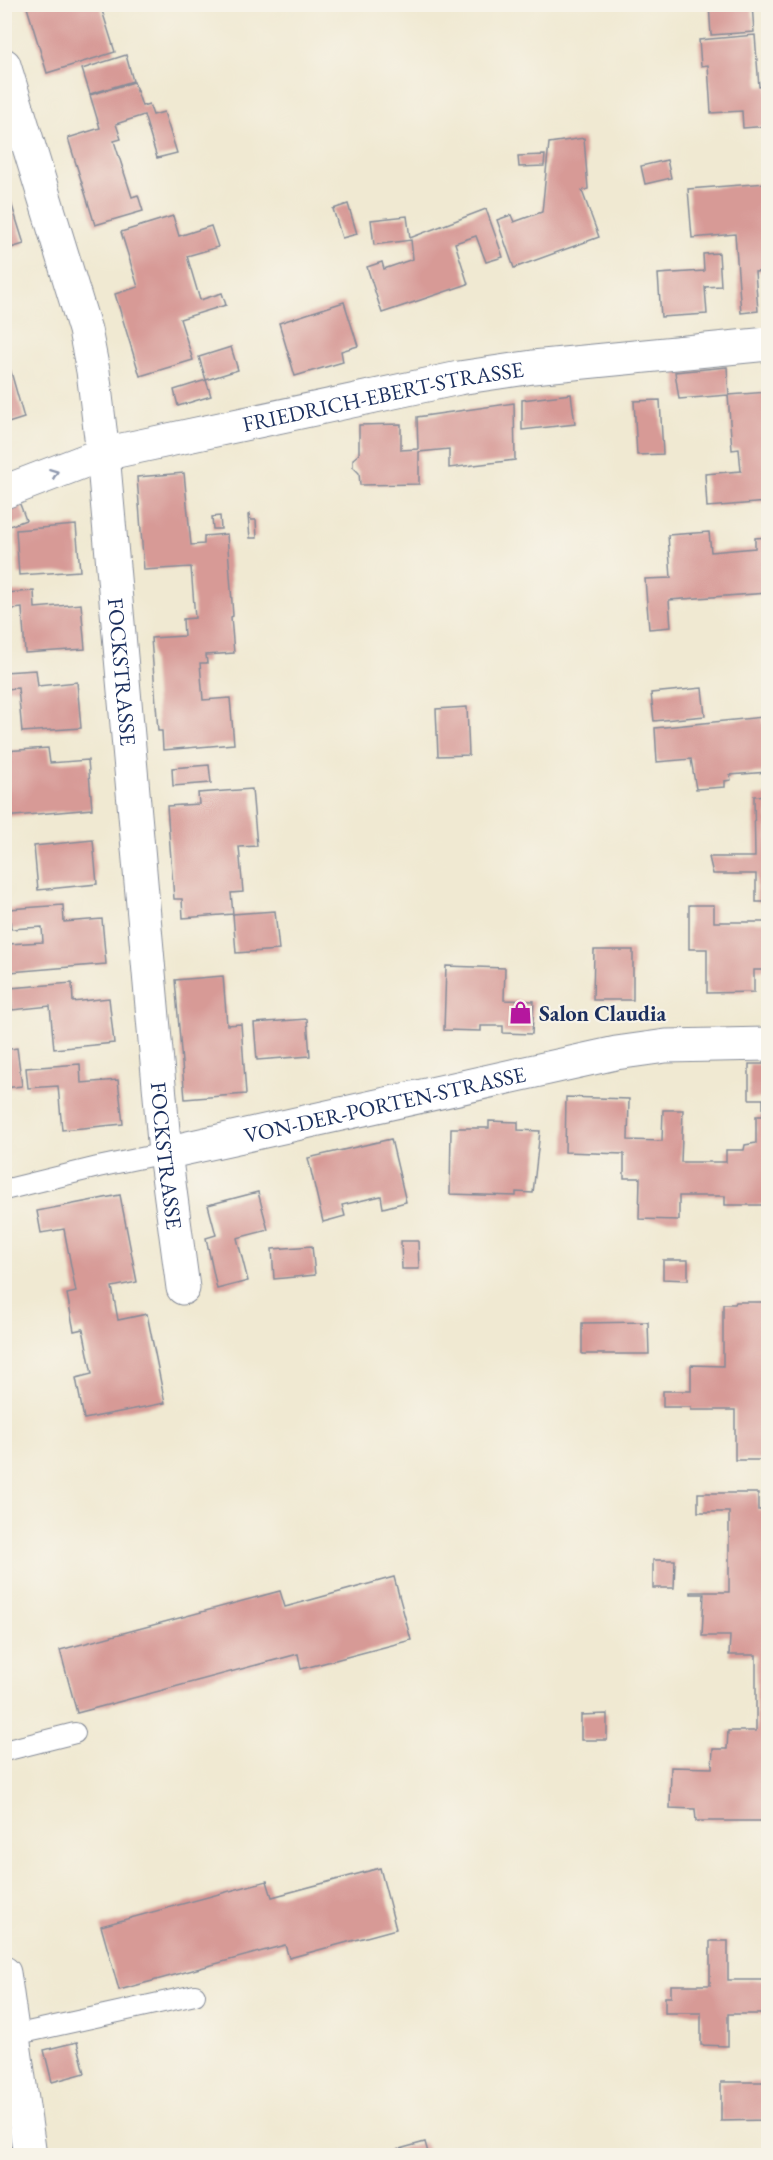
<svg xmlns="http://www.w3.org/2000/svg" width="773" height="2160" viewBox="0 0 773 2160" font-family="'EB Garamond',serif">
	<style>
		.building { fill: #d79a96 }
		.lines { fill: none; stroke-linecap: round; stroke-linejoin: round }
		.lane-casing { stroke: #868c98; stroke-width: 22 }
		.street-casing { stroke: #868c98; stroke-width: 35 }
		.lane { stroke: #fff; stroke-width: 20 }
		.street { stroke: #fff; stroke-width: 33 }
		.oneway { stroke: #8d97ae }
		.labels { text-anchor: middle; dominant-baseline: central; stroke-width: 4.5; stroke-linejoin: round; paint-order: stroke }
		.street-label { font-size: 22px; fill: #1b2f5e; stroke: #f7f3e8 }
		.poi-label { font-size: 22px; font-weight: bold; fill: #1b2f5e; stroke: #f7f3e8; text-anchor: start }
	</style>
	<rect width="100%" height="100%" fill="#f7f3e8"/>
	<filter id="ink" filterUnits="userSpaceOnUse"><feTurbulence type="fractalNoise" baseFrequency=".0167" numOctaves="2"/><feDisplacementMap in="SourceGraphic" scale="12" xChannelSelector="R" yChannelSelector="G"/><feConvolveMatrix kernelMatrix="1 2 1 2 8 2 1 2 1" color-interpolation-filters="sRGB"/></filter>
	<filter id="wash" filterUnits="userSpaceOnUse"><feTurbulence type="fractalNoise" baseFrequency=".008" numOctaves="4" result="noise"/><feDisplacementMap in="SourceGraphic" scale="24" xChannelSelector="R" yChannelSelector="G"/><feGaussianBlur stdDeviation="1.35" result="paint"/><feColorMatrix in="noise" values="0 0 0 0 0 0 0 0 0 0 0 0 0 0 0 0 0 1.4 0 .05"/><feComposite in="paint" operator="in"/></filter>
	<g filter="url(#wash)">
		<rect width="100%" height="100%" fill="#f0e9d2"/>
		<g id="blocks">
			<g class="building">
				<polygon points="26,4 100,4 115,52 47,73"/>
				<polygon points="709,4 752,4 754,32 711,35"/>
				<polygon points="755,35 759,87 768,86 768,126 743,128 742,111 711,113 708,65 701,66 699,40"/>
				<polygon points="126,55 133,81 90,94 82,69"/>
				<polygon points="134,82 142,106 149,104 153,115 164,112 177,153 157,158 144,115 116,124 121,139 114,141 132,197 138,195 143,211 95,225 68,138 100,128 90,95"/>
				<polygon points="584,138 588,189 582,191 599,237 514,268 497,220 511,215 514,222 542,212 549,143"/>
				<polygon points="545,155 544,166 519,167 518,156"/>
				<polygon points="667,160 671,178 645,184 641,166"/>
				<polygon points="4,180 24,244 4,250"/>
				<polygon points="767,183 768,200 768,271 755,272 758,311 741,313 735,234 692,238 688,189"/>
				<polygon points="348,204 357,234 342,238 333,209"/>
				<polygon points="486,209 503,257 486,262 476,236 455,243 468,284 382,313 367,267 382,262 384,269 413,259 411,240 374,245 371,220 407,216 410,238"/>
				<polygon points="173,216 179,236 211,226 218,247 187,256 200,300 222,293 226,305 180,319 193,360 140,376 115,294 138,287 121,232"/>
				<polygon points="719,253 721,286 705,287 707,314 661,317 658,274 704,271 703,254"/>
				<polygon points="344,302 358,346 341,351 343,362 295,376 279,323"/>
				<polygon points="4,347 24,418 5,424 9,436 4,437"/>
				<polygon points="231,347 238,370 206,380 199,357"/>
				<polygon points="727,367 729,395 768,392 768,502 707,507 705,474 741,471 739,449 732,450 728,395 679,399 675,372"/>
				<polygon points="206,380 211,396 178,406 174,390"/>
				<polygon points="571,394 575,424 522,430 522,400"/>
				<polygon points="660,400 663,454 637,455 634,401"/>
				<polygon points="514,403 515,460 449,468 449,449 419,452 419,484 360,485 359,473 353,467 353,459 359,454 359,425 401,424 401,450 418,449 417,417"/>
				<polygon points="184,473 191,545 204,544 204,536 227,534 233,616 231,617 234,653 206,655 207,663 200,663 203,700 230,698 234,744 163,750 162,731 158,731 151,638 184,636 183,619 195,618 191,567 144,570 137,477"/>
				<polygon points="18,499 26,520 4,528 4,504"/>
				<polygon points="250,514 251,520 256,520 257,538 250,538 248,515"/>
				<polygon points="220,516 221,529 213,529 212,517"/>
				<polygon points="76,525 80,571 19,575 16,530"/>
				<polygon points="709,532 711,552 755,548 755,538 768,537 768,593 669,600 671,627 649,629 645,579 671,578 668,535"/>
				<polygon points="34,591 35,608 81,604 85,649 25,653 22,608 4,610 4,593"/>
				<polygon points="36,670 38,686 77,682 81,728 22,732 18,688 6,689 4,672"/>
				<polygon points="702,688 705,716 654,721 651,693"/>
				<polygon points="467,707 469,755 438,756 436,709"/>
				<polygon points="763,717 763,724 768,723 768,772 730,775 731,780 725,781 725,787 696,789 691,759 657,762 655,728"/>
				<polygon points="48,748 50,763 88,760 92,809 4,817 4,751"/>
				<polygon points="209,765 211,783 173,786 172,768"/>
				<polygon points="252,789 257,846 239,847 243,892 231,893 233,914 183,918 182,899 174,899 167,806 199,804 198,793"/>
				<polygon points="768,795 768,902 756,902 756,874 713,874 709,857 755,857 754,796"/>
				<polygon points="93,840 97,884 38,890 34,846"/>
				<polygon points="63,905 64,922 102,919 106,964 10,972 8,944 43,942 42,927 11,929 9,909"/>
				<polygon points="689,905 714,905 714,922 768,922 768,970 754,970 754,992 707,993 707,949 689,949"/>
				<polygon points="275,911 279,950 236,953 233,914"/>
				<polygon points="594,950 633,950 633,1000 593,1000"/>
				<polygon points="446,966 505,968 504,1000 534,1001 532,1034 503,1033 503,1026 481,1026 481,1031 444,1030"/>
				<polygon points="223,976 227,1025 241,1024 246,1094 185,1099 175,980"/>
				<polygon points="72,983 73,1002 109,998 114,1043 54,1049 50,1006 12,1010 10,988"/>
				<polygon points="307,1019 310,1056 257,1060 254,1023"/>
				<polygon points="17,1048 22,1086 4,1088 4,1050"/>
				<polygon points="80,1064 81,1083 118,1080 123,1124 62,1130 58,1086 28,1088 26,1068"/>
				<polygon points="749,1064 768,1064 768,1205 725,1205 725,1196 679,1196 679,1220 639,1219 640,1178 624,1178 624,1154 565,1152 566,1097 629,1099 628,1140 662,1141 663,1110 683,1110 681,1162 726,1162 726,1150 744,1150 745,1145 756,1143 756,1116 763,1116 763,1099 749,1099"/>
				<polygon points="489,1121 518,1122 518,1130 540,1131 533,1193 516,1192 516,1196 450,1194 451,1128 489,1128"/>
				<polygon points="391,1139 406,1202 383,1208 381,1196 342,1205 345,1216 323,1222 308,1158"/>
				<polygon points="258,1192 268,1230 237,1238 248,1281 217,1289 206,1238 216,1235 208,1205"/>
				<polygon points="120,1195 137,1282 112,1287 118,1320 147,1314 165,1403 84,1419 76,1378 92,1374 83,1329 74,1331 67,1294 76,1292 64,1229 41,1233 37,1211"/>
				<polygon points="401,1241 418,1241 419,1269 402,1269"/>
				<polygon points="312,1246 315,1275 274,1279 272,1249"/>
				<polygon points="663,1260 688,1260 688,1280 663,1279"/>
				<polygon points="736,1302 768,1302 768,1460 735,1460 735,1410 691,1410 691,1407 663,1407 663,1391 691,1391 691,1365 723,1366 723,1304 735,1304"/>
				<polygon points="648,1322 649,1354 582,1354 582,1323"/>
				<polygon points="698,1493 758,1493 758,1510 768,1510 768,1821 696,1821 695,1809 670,1808 671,1767 712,1768 713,1749 727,1749 728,1731 756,1731 756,1655 729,1655 730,1636 702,1636 704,1594 691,1594 691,1592 729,1592 729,1512 698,1512"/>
				<polygon points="653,1560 675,1560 674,1588 653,1588"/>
				<polygon points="394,1577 411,1640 301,1669 298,1654 77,1713 60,1650 280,1591 285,1607"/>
				<polygon points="607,1714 607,1740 581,1740 581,1715"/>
				<rect x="766" y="1861" width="2" height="50"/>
				<polygon points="380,1868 396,1929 289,1958 285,1945 119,1990 101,1926 267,1881 272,1897"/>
				<polygon points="710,1941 728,1941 728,1980 764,1980 765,1970 768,1970 768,2014 728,2014 728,2046 701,2045 701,2013 665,2013 665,1997 671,1997 671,1985 710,1985"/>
				<polygon points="77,2042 85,2073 52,2082 44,2050"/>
				<polygon points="721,2082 766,2082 765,2120 721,2121"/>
				<polygon points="425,2142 429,2156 377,2156 377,2155"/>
				<rect x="700" y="2153" width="28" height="3"/>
			</g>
		</g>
	</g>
	<g filter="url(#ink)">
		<use href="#blocks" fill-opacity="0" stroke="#868c98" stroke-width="1.5"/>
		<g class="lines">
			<defs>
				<g id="lane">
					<polyline points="4,1190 98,1167 165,1153"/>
					<polyline points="4,1751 75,1733"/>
					<polyline points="14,2035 195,1995"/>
				</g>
				<g id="street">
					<path id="s1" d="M4 65 85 330 93 371 103 454 165 1153 183 1288"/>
					<path id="s2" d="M4 492 103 454 459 378 533 367 768 344"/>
					<path id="s3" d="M165 1153 616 1053 666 1046 768 1044"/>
					<polyline points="4,1973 30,2156"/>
				</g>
			</defs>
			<use href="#lane" class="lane-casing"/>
			<use href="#street" class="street-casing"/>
			<use href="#lane" class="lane"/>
			<use href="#street" class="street"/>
		</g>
		<defs><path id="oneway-chevron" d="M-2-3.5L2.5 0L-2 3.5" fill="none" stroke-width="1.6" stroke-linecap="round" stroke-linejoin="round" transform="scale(1.5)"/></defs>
		<use class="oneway" href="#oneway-chevron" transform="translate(54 473) rotate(-21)"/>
	</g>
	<defs>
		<symbol id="shop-bare" viewBox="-9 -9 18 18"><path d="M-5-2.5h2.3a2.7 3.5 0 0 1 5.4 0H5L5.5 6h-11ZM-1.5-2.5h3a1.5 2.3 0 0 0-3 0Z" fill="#b5179e" stroke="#f7f3e8" stroke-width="2.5" paint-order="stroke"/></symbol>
	</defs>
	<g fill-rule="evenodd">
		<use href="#shop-bare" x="504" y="996" width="33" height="33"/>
	</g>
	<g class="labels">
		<g class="street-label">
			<text stroke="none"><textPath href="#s2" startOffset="392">FRIEDRICH-EBERT-STRASSE</textPath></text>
			<text stroke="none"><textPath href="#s1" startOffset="621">FOCKSTRASSE</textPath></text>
			<text stroke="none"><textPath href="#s3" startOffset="225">VON-DER-PORTEN-STRASSE</textPath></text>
			<text stroke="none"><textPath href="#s1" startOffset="1107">FOCKSTRASSE</textPath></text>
		</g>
		<g class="poi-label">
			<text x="539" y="1013">Salon Claudia</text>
		</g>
	</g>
	<rect width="773" height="2160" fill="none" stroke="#f7f3e8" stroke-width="24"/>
</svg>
